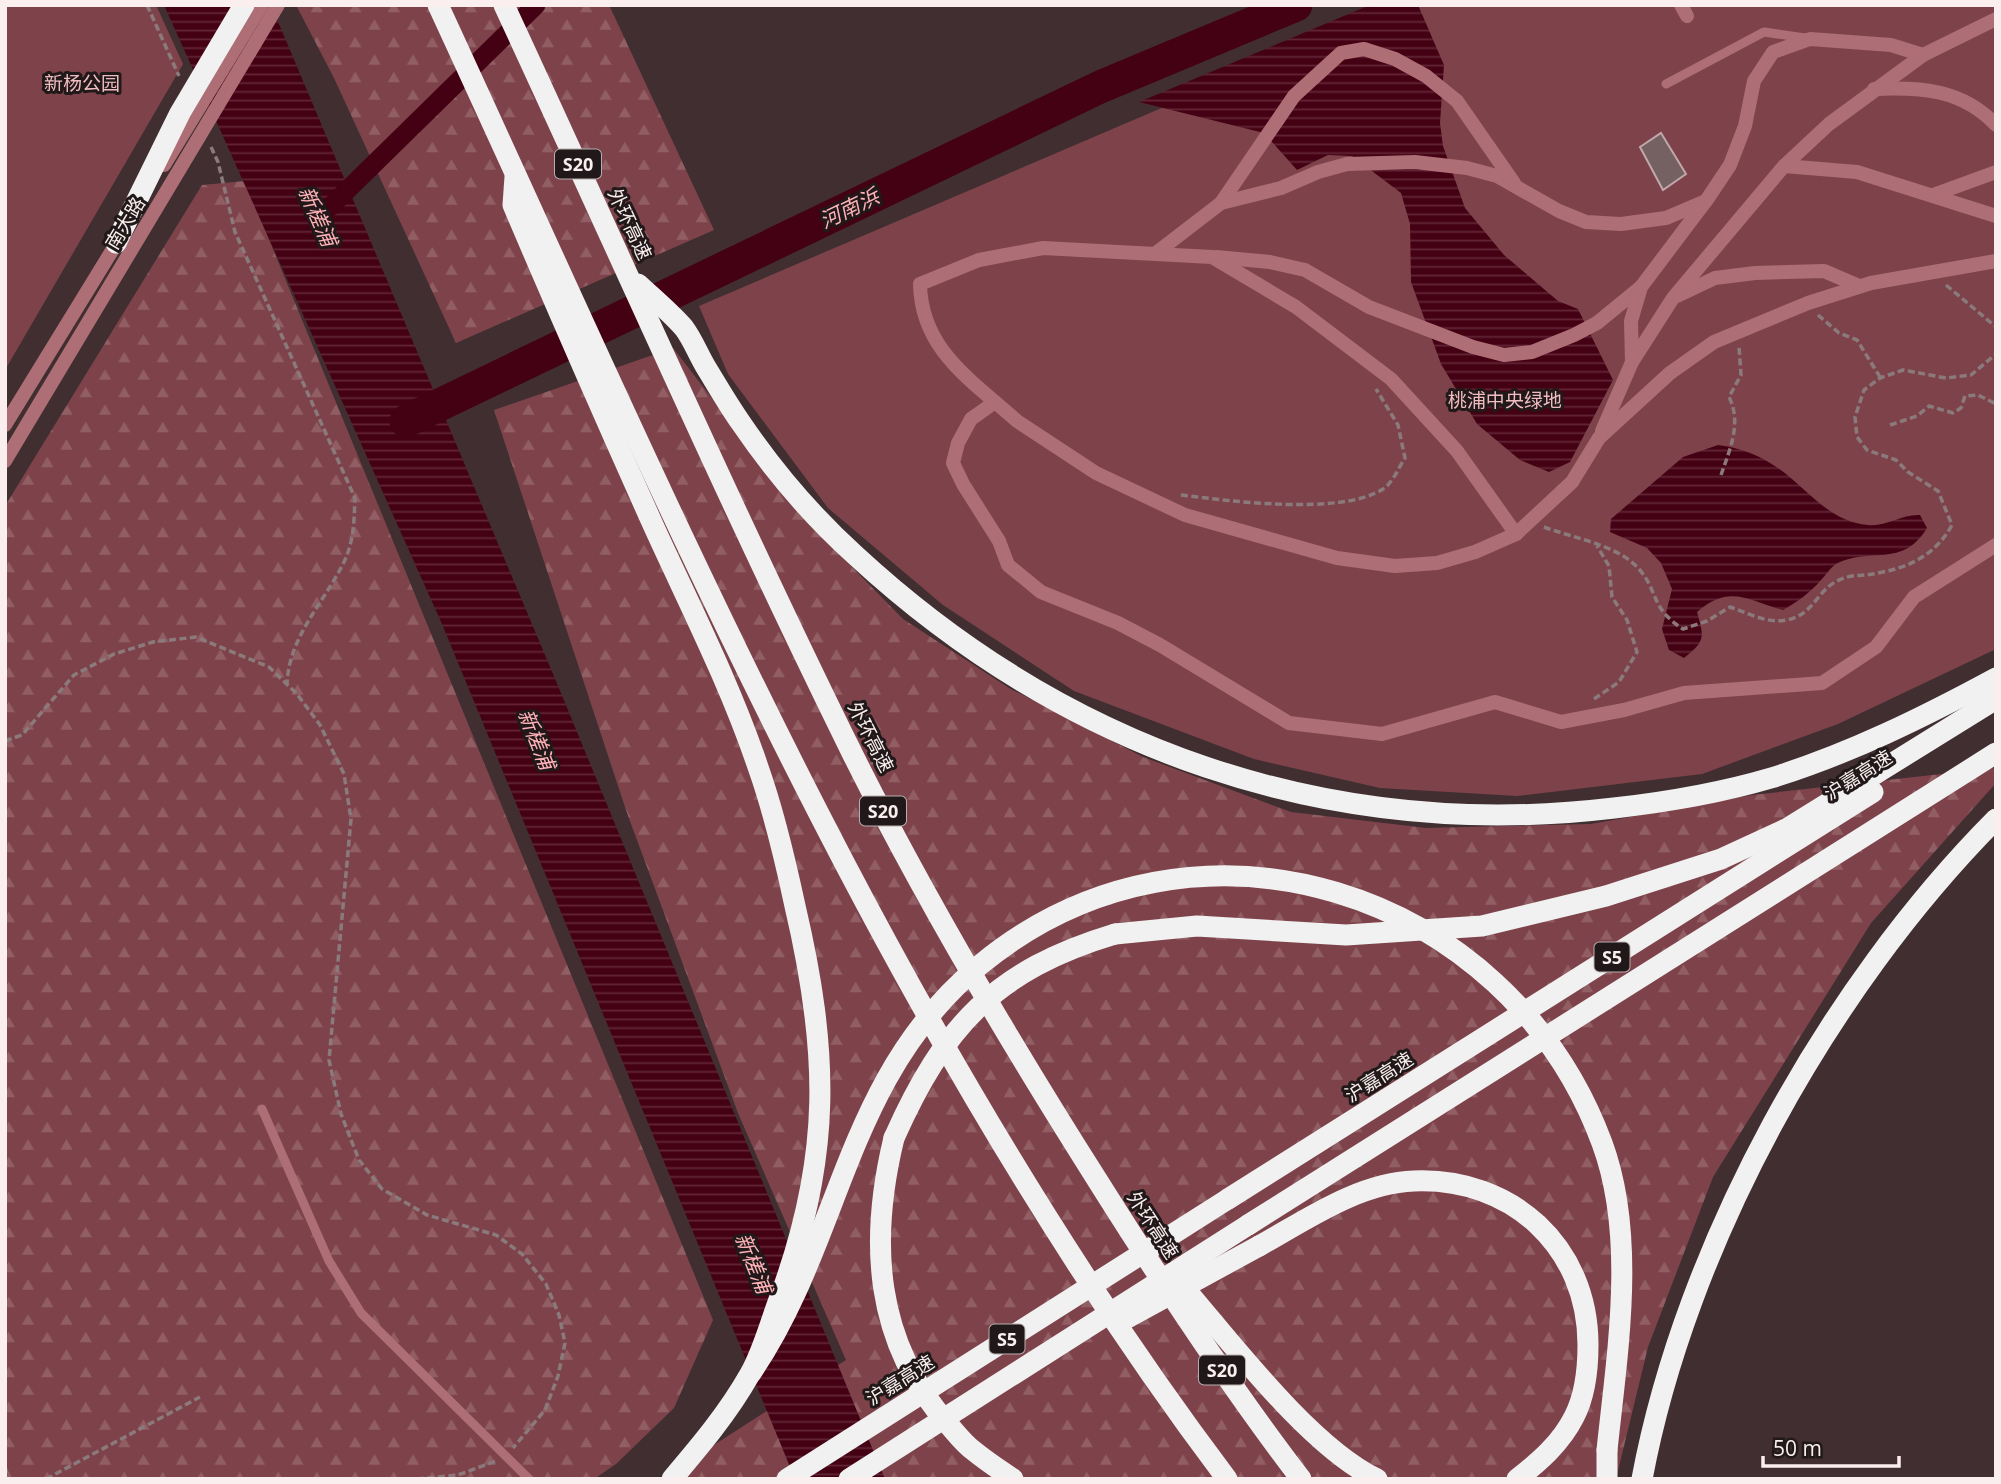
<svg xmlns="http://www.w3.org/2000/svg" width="2001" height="1484" viewBox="0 0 2001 1484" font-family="'Open Sans','Noto Sans SC',sans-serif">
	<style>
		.forest { fill: url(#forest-firs) }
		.park { fill: #7e434a }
		.water { fill: url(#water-rules) }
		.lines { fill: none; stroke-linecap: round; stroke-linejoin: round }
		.canal { stroke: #450114; stroke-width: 19 }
		.river { stroke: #450114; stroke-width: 33 }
		.building { fill: #766162; stroke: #c0a8aa; stroke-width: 2 }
		.path { stroke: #8b7a7c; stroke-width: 3.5; stroke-dasharray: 7 3.5; stroke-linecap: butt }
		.service { stroke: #ae6e75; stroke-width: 9 }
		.minor { stroke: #ae6e75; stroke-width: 14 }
		.motorway { stroke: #f1f1f1; stroke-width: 21 }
		.tertiary-bridge { stroke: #ae6e75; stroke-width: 14 }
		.motorway-bridge { stroke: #f1f1f1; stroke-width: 21 }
		.labels { text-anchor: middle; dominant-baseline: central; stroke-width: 6; stroke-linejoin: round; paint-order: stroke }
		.shield { fill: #211919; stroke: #b9aeaf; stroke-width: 2 }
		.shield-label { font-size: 18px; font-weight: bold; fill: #faeeef }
		.park-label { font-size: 19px; fill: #f1bcc1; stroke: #211919 }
		.street-label { font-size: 19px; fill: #faeeef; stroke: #211919 }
		.water-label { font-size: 21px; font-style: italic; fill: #fdb0b7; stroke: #211919 }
	</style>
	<defs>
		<pattern id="forest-firs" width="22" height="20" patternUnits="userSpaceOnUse" patternTransform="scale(1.75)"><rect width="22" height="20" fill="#7e434a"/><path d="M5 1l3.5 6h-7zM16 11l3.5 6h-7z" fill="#915e64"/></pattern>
		<pattern id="water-rules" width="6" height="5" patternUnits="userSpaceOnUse" patternTransform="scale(1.75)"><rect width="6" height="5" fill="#450114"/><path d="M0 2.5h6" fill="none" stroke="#612636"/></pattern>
	</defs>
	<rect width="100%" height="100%" fill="#412e30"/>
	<g class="forest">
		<polygon points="296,5 609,5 714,230 456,343 334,78"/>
		<polygon points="245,181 713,1320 674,1408 616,1464 594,1479 5,1479 5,506 202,185"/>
		<polygon points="673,348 809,523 903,619 1009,688 1143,757 1291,812 1426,828 1591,824 1752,795 1996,768 1996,783 1871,923 1713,1177 1648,1347 1616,1479 661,1479 846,1360 738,1113 627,813 494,410"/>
	</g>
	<g class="park">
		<polygon points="5,5 156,5 183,64 5,370"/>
		<polygon points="1402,5 1996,5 1996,649 1838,724 1702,774 1517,796 1380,788 1254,759 1074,691 943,605 828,508 728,374 699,306"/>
	</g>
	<g class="water">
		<polygon points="164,5 271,5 556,681 885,1479 795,1479 442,624"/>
		<polygon points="1370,5 1418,5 1444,65 1440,123 1443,146 1465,208 1504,255 1558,301 1578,309 1613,380 1570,462 1549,472 1520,460 1477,424 1441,364 1411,282 1410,224 1401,193 1352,156 1328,155 1297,170 1264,133 1139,102"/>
		<path d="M1718 445C1741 448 1759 455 1778 468 1807 488 1829 522 1868 525 1885 527 1902 514 1920 515L1927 528C1902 569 1871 546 1836 564 1830 568 1826 575 1821 580 1810 593 1797 602 1783 610 1746 600 1730 584 1697 612 1704 637 1706 641 1684 658L1669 650 1662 629 1672 589 1661 563 1647 548 1610 532 1611 519 1683 457Z"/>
	</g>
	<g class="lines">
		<polyline class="canal" points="330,207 536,5"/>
		<polyline class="river" points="406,421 1100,87 1296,5"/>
	</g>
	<polygon class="building" points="1661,133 1686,174 1663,190 1640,147"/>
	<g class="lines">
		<g class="path">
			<polyline points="147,5 179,76"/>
			<path d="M211 147 218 162 235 232 355 498C354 521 354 541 344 562 324 603 289 636 287 684"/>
			<polyline points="1946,285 1996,327"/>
			<polyline points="1818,315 1839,333 1857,340 1880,377"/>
			<polyline points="1890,425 1917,416 1929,406 1953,413 1961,408 1965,396 1978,395 1996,404"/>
			<path d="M1721 475C1730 449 1742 423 1729 397L1741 375 1739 347"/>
			<path d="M1181 495C1230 501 1341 516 1383 489 1392 484 1399 467 1405 458L1398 425 1376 389"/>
			<path d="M1544 527C1573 538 1618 545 1639 569 1659 592 1650 608 1683 629L1707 621 1730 607C1748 613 1767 624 1787 620 1813 615 1817 591 1837 581 1852 573 1863 577 1878 573 1911 567 1936 554 1952 525L1938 491 1908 472 1896 460 1867 450 1857 437 1855 417 1864 390 1880 378 1903 370 1946 378 1971 375 1996 354"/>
			<polyline points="1594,699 1619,682 1637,652 1627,620 1612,597 1609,566 1597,546"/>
			<polyline points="5,741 22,735 74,675 114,654 153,642 196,637 269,667 297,694 320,725 344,774 351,819 329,1060 341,1114 359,1160 382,1189 427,1215 496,1235 522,1254 546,1284 559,1315 565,1343 558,1376 545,1410 513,1448"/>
			<polyline points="5,1467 9,1479"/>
			<polyline points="46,1479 200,1397"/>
			<polyline points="417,1479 458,1475 496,1461"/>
		</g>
		<g class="service">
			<polyline points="1666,84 1764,32 1805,38"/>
			<polyline points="262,1109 329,1261 361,1313 529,1479"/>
		</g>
		<g class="minor">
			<polyline points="1681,5 1687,16"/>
			<path d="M1874 89C1921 87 1962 89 1996 125"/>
			<polyline points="1784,166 1857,172 1996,216"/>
			<polyline points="1933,195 1996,172"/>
			<polyline points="1221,203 1281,188 1318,172 1347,164 1415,162 1467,168 1497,176 1559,211 1586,222 1621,224 1666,218 1706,201 1730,165 1745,126 1754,81 1773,52 1810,39 1891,45 1923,55"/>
			<polyline points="1156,253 1221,203 1294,96 1341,53 1364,49 1395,59 1426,76 1457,101 1514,183"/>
			<polyline points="1216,257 1270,262 1305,270 1369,307 1473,347 1504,355 1532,352 1574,335 1597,323 1641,287"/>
			<polyline points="1996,261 1871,283 1808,303 1714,342 1670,373 1599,438 1572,482 1516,534 1475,552 1437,563 1395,566 1337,558 1185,515 1096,473 1017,421 995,402 971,419 958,443 953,463 963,484 999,541 1008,565 1041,592 1118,623 1160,645 1289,723 1382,734 1495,702 1561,722 1624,710 1684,693 1822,683 1876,647 1914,597 1996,545"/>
			<polyline points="1677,296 1715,278 1755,273 1824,271 1859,286"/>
			<polyline points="1632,362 1631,321 1641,287 1705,202"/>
			<path d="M995 402C956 369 921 339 920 284L979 260 1043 248 1212 257 1296 307 1391 379 1457 451 1516 534"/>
			<polyline points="1602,431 1632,362 1673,298 1784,166 1829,124 1923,55 1996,19"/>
		</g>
		<g class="motorway">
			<path d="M438 5C672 511 889 1031 1227 1479"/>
			<path d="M504 5C620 255 731 508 853 755 927 903 1012 1046 1101 1186 1164 1286 1229 1385 1301 1479"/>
			<path d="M515 177 513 205C559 313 606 420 654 527 690 606 730 684 758 767 774 812 785 859 795 906 829 1051 832 1156 780 1297 770 1323 763 1351 750 1374 728 1413 700 1446 672 1479"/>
			<path d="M638 284C653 298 670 312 684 328 693 340 699 356 707 369 718 387 729 406 741 423 773 470 813 517 855 555 1066 750 1329 842 1614 808 1667 802 1720 793 1771 778 1849 754 1924 717 1996 678"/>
			<polyline points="1115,934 1197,926 1346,935 1482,926 1606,896 1721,859 1788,828 1996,699"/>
			<path d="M894 1138C869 1241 874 1342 948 1424 956 1433 964 1444 974 1451 986 1461 1000 1470 1013 1479"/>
			<polyline points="1228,1199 1873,792"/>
			<polyline points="1248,1225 1996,753"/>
			<path d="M1259 1246C1306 1220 1358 1183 1414 1181 1512 1177 1588 1247 1588 1345 1588 1369 1585 1396 1574 1417 1561 1443 1539 1462 1517 1479"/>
			<path d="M1170 1276 1181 1284C1231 1342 1310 1447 1377 1479"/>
			<polyline points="1607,1479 1607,1450"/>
			<path d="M1642 1479C1686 1244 1828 988 1996 819"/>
		</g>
		<g class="tertiary-bridge">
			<polyline points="164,165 262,5"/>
			<polyline points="5,425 121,236"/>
			<polyline points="5,461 278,5"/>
		</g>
		<g class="motorway-bridge">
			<polyline points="116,243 180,113 244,5"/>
			<path d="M894 1138C944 1026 995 970 1115 934"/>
			<polyline points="1118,1323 1259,1246"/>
			<path d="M751 1373C843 1238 843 1078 980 965 1194 788 1508 889 1602 1143 1637 1237 1617 1354 1607 1450"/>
			<polyline points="787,1479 1228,1199"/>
			<polyline points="849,1479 1248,1225"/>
		</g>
	</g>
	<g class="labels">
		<g class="shield">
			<rect x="555" y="149.5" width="46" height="29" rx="5"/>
			<rect x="860" y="796.5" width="46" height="29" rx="5"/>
			<rect x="1594.5" y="942.5" width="35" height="29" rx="5"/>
			<rect x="989.5" y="1324.5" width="35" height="29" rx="5"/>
			<rect x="1199" y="1355.5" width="46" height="29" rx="5"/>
		</g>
		<g class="shield-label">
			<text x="578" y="164">S20</text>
			<text x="883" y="811">S20</text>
			<text x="1612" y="957">S5</text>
			<text x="1007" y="1339">S5</text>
			<text x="1222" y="1370">S20</text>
		</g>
		<g class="park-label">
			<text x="82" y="83">新杨公园</text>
			<text x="1505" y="400">桃浦中央绿地</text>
		</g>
		<g class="street-label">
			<text transform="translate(125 223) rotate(-59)">南大路</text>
			<text transform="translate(630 224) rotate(65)">外环高速</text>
			<text transform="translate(871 737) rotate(63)">外环高速</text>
			<text transform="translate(1858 775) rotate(-32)">沪嘉高速</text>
			<text transform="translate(1379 1077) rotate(-32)">沪嘉高速</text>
			<text transform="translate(1153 1225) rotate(57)">外环高速</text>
			<text transform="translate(900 1380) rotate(-32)">沪嘉高速</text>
		</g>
		<g class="water-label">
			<text transform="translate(849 208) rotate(-26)">河南浜</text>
			<text transform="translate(318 216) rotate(66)">新槎浦</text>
			<text transform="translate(537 739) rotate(68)">新槎浦</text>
			<text transform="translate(754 1263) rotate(68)">新槎浦</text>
		</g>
	</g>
	<rect width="2001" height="1484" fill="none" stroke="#faeeef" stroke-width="14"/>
	<path d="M1763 1456v10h136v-10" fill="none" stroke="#faeeef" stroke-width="3.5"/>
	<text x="1773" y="1456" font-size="21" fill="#faeeef" stroke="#211919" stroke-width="5" paint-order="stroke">50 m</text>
</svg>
